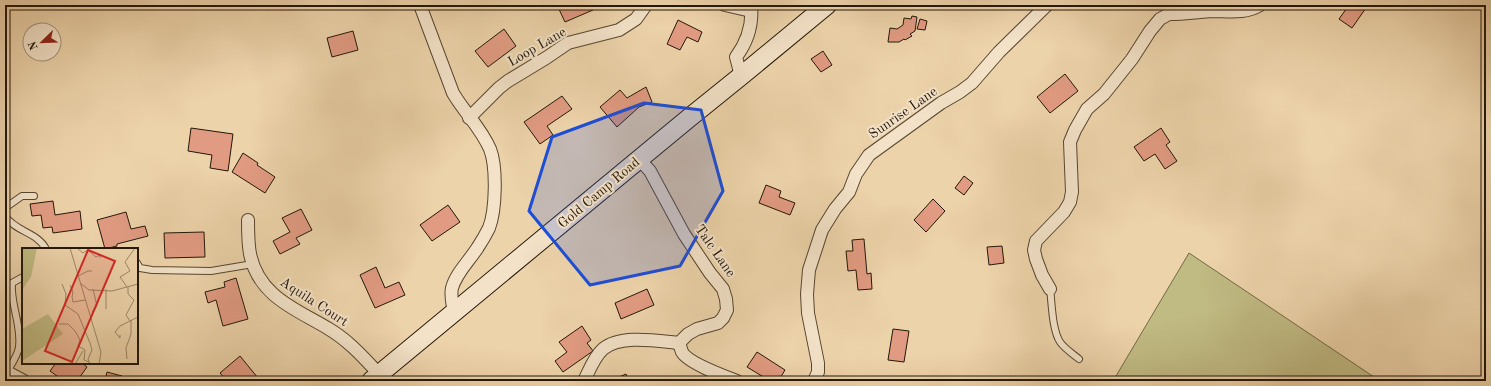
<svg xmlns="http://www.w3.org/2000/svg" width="1491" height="386" viewBox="0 0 1491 386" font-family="'Old Standard TT',serif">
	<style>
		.green { fill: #c0ba83; stroke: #726846 }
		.building { fill: #e19b82; stroke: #231709 }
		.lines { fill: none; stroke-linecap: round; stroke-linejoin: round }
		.lane-casing { stroke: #564631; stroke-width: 8 }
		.street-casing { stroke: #564631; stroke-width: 14 }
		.secondary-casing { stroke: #231709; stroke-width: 20 }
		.lane { stroke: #f3e2c8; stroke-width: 6 }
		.street { stroke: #f3e2c8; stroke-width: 12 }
		.secondary { stroke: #f3e2c8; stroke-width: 18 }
		.marked { fill: #1d4ed8; fill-opacity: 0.2; stroke: #1d4ed8; stroke-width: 3; stroke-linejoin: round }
		.labels { text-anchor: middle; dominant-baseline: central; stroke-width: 4; stroke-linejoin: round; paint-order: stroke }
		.street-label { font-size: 14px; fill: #231709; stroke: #f3e2c8 }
		.inset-road { fill: none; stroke: #9c886a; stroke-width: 1 }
		.view { fill: #d62828; fill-opacity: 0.15; stroke: #d62828; stroke-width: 2 }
		.inset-edge { fill: none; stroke: #231709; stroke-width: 2 }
	</style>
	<rect width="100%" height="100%" fill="#edd3aa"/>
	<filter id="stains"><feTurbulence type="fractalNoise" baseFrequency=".005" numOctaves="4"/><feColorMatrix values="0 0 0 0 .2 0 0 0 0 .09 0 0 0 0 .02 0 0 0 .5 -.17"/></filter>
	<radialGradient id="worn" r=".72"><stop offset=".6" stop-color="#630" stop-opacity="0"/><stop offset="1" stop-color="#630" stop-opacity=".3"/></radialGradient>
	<polygon class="green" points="1189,253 1380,381 1113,381"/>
	<g class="building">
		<polygon points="557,5 591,5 593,10 565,22"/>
		<polygon points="1349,5 1368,5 1352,28 1339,19"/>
		<polygon points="912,16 917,17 915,31 910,34 912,36 905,40 904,39 899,42 888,42 890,28 897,29 903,25 904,18 911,19"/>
		<polygon points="920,19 927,21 925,30 917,29"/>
		<polygon points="678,20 702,32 698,42 687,37 680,50 667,44"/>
		<polygon points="504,29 516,46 488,67 475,51"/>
		<polygon points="353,31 358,50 332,57 327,38"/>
		<polygon points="823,51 832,65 821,72 811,59"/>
		<polygon points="1065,74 1078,91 1050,113 1037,97"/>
		<polygon points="646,87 652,102 639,107 617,127 600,107 620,90 627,98"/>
		<polygon points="562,96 572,109 547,126 553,135 540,144 524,122"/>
		<polygon points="191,128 233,134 228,171 210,168 212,155 188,151"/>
		<polygon points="1161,128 1170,142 1166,145 1177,161 1165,169 1155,154 1144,161 1134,147"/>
		<polygon points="243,153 258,163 257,165 275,177 265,193 232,172"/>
		<polygon points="964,176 973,183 964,195 955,188"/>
		<polygon points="766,185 781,191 779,197 795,203 790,215 759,203"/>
		<polygon points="933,199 945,211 926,232 914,220"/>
		<polygon points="53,201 55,215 80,211 82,229 53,233 52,227 43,228 41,215 32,216 30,204"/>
		<polygon points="448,205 460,222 432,241 420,225"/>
		<polygon points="301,209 312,230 296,238 300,244 280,254 273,241 290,232 282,218"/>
		<polygon points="126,212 131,229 145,226 148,236 117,244 117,246 105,249 97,220"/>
		<polygon points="204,232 205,257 165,258 164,233"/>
		<polygon points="864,239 867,274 871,273 872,289 858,290 856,270 848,271 846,251 853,251 852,240"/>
		<polygon points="1002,246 1004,263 989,265 987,247"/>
		<polygon points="376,267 385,288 399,282 405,295 375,308 360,275"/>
		<polygon points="236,278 248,319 223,326 216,300 208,303 205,292 225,287 224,282"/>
		<polygon points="647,289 654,305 621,319 615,303"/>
		<polygon points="582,326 591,340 587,343 593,351 563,372 555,361 567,352 559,342"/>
		<polygon points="893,329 909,331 904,362 888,360"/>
		<polygon points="757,352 785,370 779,380 774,377 770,381 747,367"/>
		<polygon points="240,356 258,378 254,381 227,381 220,373"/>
		<polygon points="56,363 82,363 87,367 77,381 64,381 50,371"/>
		<polygon points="107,372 122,376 121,381 105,381"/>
		<polygon points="626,374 629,381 612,381 612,380"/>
	</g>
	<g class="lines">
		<defs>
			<g id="lane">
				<polyline points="5,208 22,196 34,196"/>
				<path d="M5 216C16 232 37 232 46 249"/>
				<polyline points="137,263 140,268 152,270 211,271 253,264"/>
				<path d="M1050 289C1052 304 1052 329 1060 342 1065 349 1073 354 1079 359"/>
				<path d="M7 372C11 365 18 355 19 347 22 325 10 304 12 283L23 277"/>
			</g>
			<g id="street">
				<path d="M420 5 453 93C464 112 481 128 490 149 497 167 496 210 489 228 486 234 482 241 478 247 470 260 456 273 452 288 450 296 453 305 454 313"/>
				<polyline points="725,5 751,11"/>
				<path d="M741 76 736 57C748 41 753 25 751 5"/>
				<polyline points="469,118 499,88 508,81 546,58 568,43 619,30 636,19 646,5"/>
				<polyline points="639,159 650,171 684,234 710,273 723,289 726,299 727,310 723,318 718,323 697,329 688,334 679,343"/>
				<path d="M248 220C248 232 248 243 250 254 259 297 296 309 329 329 349 341 363 357 379 374"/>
				<path d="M1050 289 1042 275 1036 259 1034 250 1036 241 1064 212 1070 202 1072 192 1070 142 1075 130 1087 109 1104 94 1132 59 1150 31 1160 19 1169 14C1183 14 1198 12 1212 11 1229 11 1245 14 1260 5"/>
				<path d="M679 343C680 346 681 349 682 352 688 363 724 376 737 381"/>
				<polyline points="5,371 24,381"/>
				<path d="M584 381C589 371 594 357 603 349 620 334 658 341 679 343"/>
				<polyline points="814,381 818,372 818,363 808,313 807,294 809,270 822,230 835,209 849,192 856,174 869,155 941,103 960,92 972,83 999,52 1047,5"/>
			</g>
			<polyline id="secondary" points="371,381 689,118 741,76 827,5"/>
		</defs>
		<use href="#lane" class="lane-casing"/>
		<use href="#street" class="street-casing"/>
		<use href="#secondary" class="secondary-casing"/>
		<use href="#lane" class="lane"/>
		<use href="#street" class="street"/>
		<use href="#secondary" class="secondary"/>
	</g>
	<path class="marked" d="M644 103 701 110 723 191 680 266 590 285 529 211 552 137Z"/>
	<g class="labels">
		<g class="street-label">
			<text transform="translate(537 47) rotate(-30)">Loop Lane</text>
			<text transform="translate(903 113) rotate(-35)">Sunrise Lane</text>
			<text transform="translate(599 193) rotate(-40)">Gold Camp Road</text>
			<text transform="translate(715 251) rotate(55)">Talc Lane</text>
			<text transform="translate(314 302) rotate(33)">Aquila Court</text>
		</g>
	</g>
	<g transform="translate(22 248)">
		<rect width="116" height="116" fill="#edd3aa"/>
		<path d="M0 0H15L9 29 0 42ZM26 66 41 86 0 113V81Z" fill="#c0ba83"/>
		<path class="inset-road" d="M48 0 79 104 77 116M55 0 61 5 69 0M67 3 74 9 78 7V10M56 28 66 23H70M58 35 67 42 90 43 116 36M40 36 44 46 43 57 56 66 68 95 70 102 66 111 68 116M48 37 51 44 50 49M105 39 98 29 108 23 103 14 113 0M106 39V46L112 52 104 67 108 73M50 49 51 54 63 52M84 61V41M70 64 75 58 71 41M37 76H46L53 83 58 92 56 98 63 102 62 112 67 114M98 87V90L93 84 98 78 116 69M105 111 104 100 109 86V72M53 116 61 103"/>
		<path class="view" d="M66 2 93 13 50 114 23 103Z"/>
		<rect width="116" height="116" class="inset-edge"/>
	</g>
	<rect width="1491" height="386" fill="none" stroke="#edd3aa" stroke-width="20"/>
	<rect x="6" y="6" width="1479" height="374" fill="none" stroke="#231709" stroke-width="2"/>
	<rect x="10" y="10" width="1471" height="366" fill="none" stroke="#231709"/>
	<g transform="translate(42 42) rotate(247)"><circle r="19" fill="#f3e2c8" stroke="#a0917c"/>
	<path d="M0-3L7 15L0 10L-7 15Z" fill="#8f2418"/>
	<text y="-6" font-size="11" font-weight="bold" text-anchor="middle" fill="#231709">N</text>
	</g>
	<rect width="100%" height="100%" filter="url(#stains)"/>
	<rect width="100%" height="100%" fill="url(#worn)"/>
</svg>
